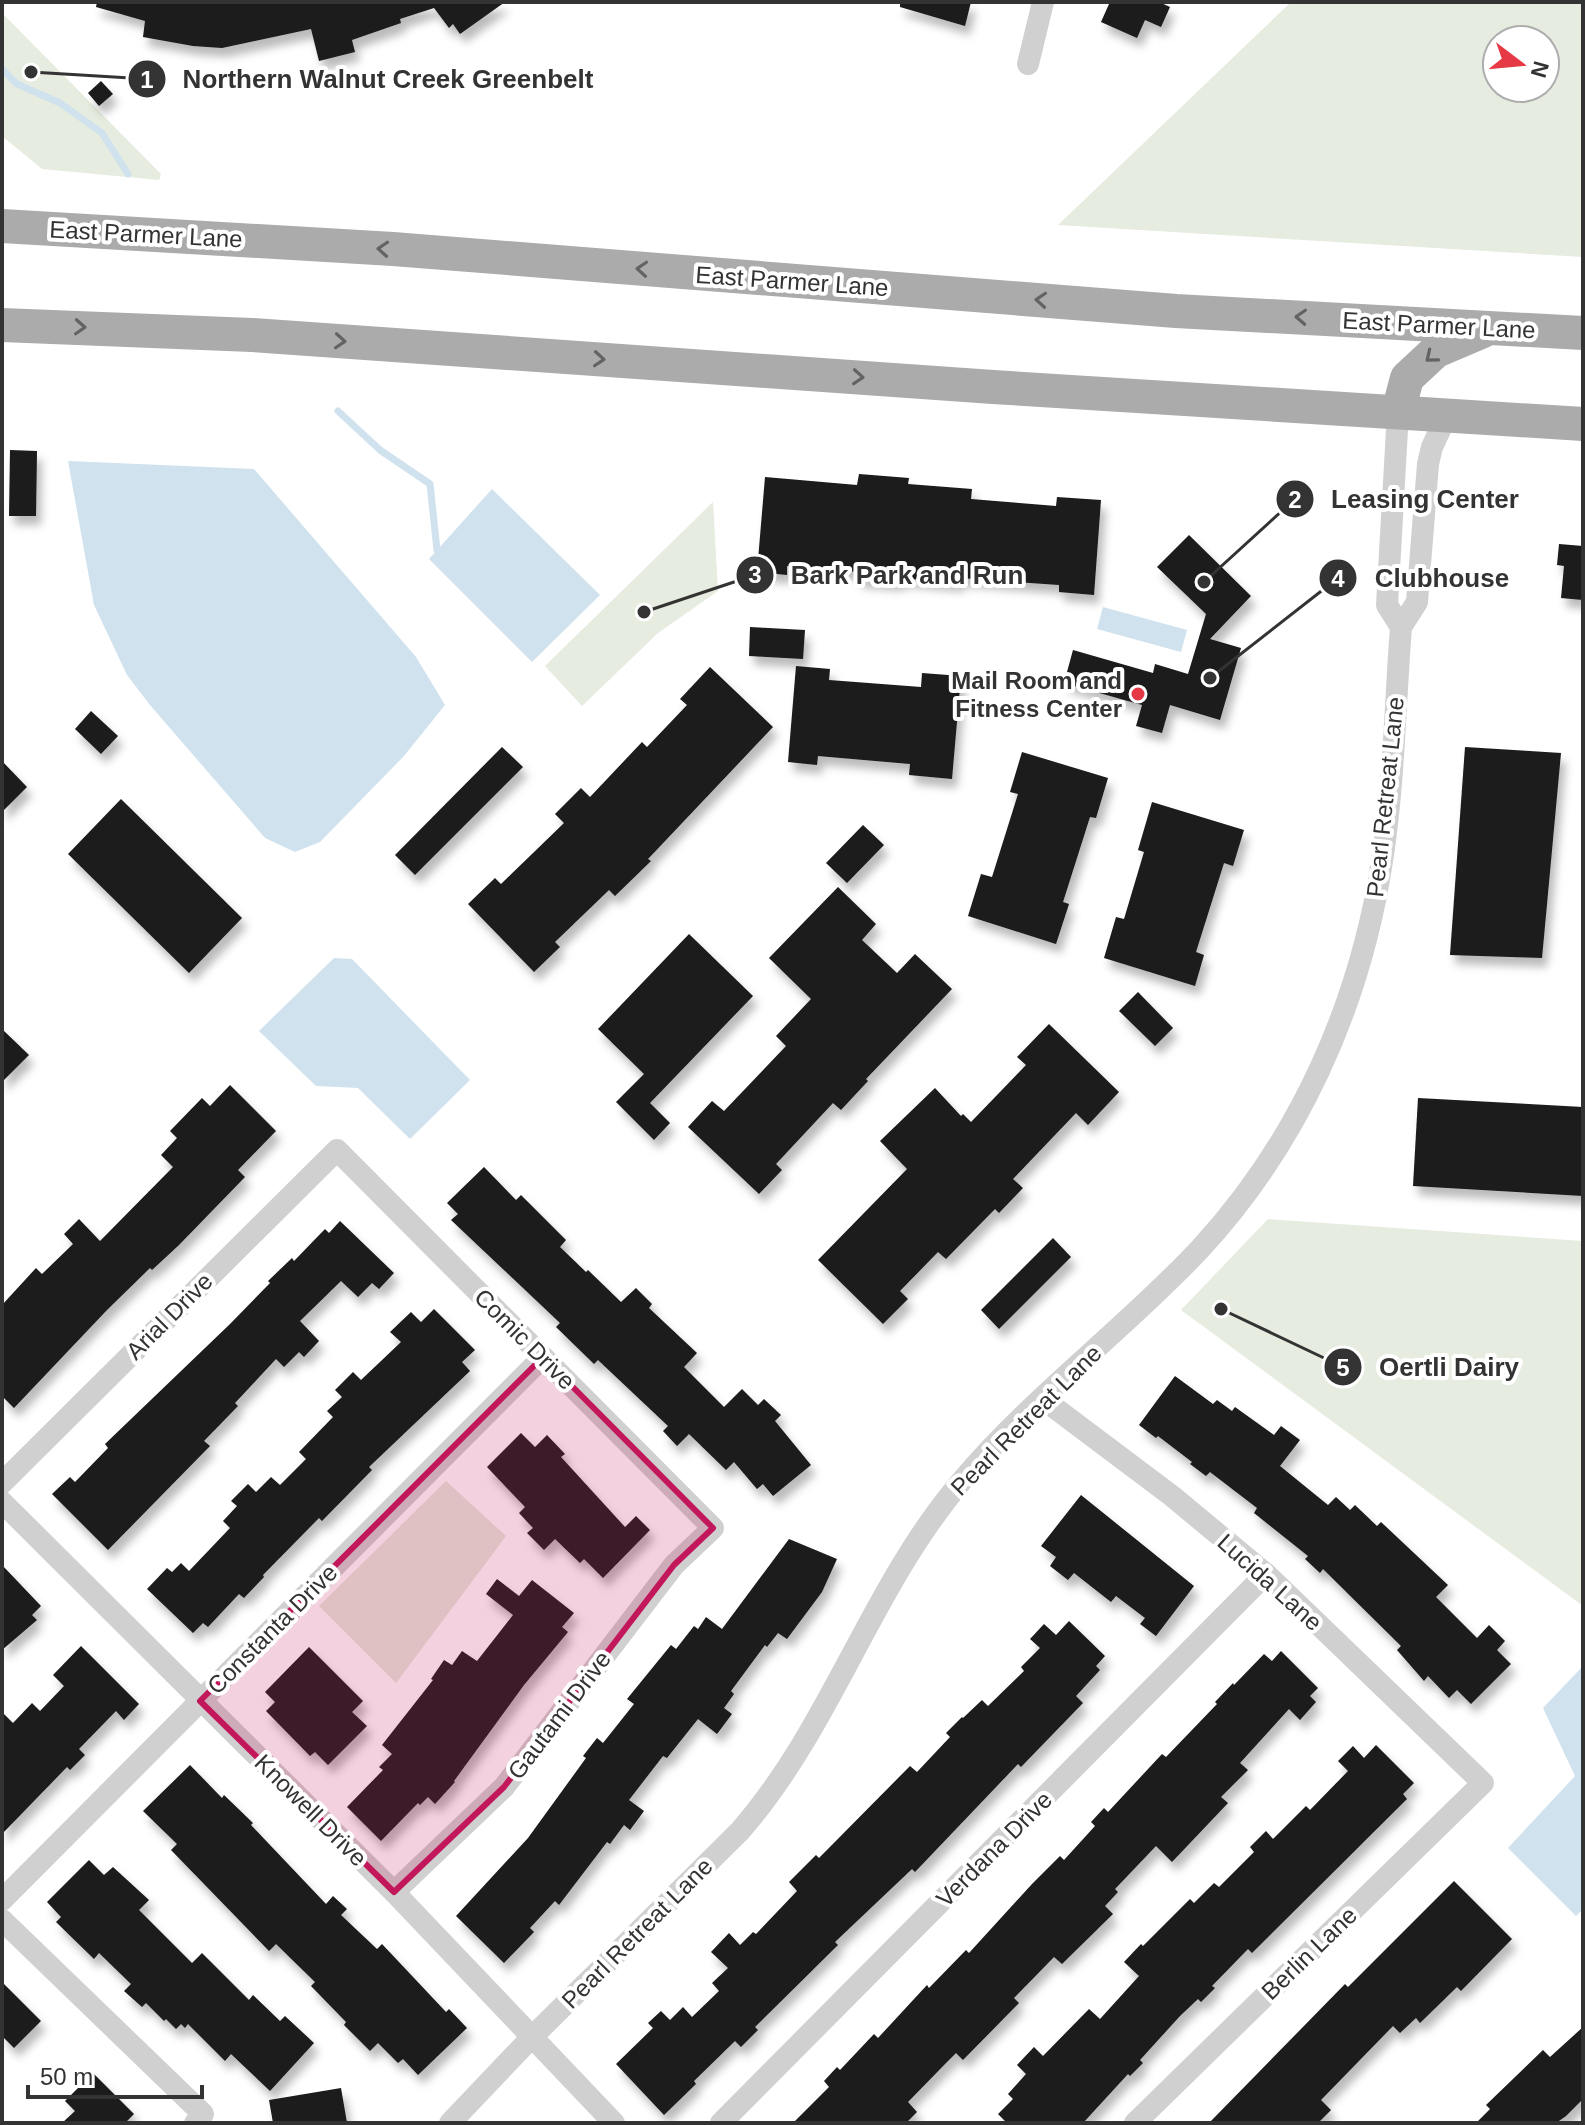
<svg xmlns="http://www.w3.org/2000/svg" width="1585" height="2125" viewBox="0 0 1585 2125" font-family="Helvetica,sans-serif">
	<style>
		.green { fill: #e6ecdf; fill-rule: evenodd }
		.water { fill: #cfe2ee }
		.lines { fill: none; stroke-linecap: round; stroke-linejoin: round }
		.stream { stroke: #cfe2ee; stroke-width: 7 }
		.building { fill: #1a1a1a; filter: url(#shadow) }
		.minor { stroke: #d0d0d0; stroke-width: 22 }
		.primary { stroke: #ababab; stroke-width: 34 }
		.oneway { stroke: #636363 }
		.marked { fill: #c2185b; fill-opacity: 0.2; stroke: #c2185b; stroke-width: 6; stroke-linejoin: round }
		.poi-dot { fill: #e63946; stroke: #fff; stroke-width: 3 }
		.labels { text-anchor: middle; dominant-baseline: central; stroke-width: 8; stroke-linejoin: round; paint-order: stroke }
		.street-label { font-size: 24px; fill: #333; stroke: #fff }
		.poi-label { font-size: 24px; font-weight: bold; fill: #333; stroke: #fff; text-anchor: end }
		.leader { fill: none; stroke: #333; stroke-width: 3 }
		.callout-dot { fill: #333; stroke: #fff; stroke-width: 3 }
		.mark-label { font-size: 24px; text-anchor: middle; font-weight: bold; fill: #fff }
		.callout-label { font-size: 26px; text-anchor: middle; font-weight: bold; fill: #333; stroke: #fff; stroke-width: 8; stroke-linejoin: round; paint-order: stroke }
	</style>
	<defs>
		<filter id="shadow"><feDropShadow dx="5" dy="9" stdDeviation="4" flood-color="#0004"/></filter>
	</defs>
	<rect width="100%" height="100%" fill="#fff"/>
	<g class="green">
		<path d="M1291 2H1583V257L1058 225ZM1545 40V88H1497V40Z"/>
		<polygon points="2,13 161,174 159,180 42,169 2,136"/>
		<polygon points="713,502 718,591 658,633 582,706 545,666"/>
		<polygon points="1268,1219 1583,1241 1583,1606 1181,1310"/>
		<polygon points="446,1481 506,1536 396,1683 319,1606"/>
	</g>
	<g class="water">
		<polygon points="68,461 254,469 416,657 445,705 404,756 320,842 295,852 265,838 150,705 127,675 94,605"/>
		<polygon points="492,489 600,595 532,662 429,559"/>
		<polygon points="1103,607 1187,630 1181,652 1097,629"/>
		<polygon points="334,958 352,959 470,1080 410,1139 358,1088 316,1086 259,1031"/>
		<polygon points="1583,1666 1583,1909 1576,1916 1508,1848 1575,1776 1543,1708"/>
	</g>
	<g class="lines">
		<g class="stream">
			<polyline points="2,69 17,84 60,103 102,133 128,174"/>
			<polyline points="338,411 380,450 430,484 437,550"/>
		</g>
	</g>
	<g class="building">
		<polygon points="97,2 505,2 460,34 453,24 449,28 434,8 400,19 401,23 352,40 355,52 319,61 311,29 222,48 193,46 143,37 145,21 96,7"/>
		<polygon points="900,2 971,2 965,26 900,7"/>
		<polygon points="1106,2 1159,2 1170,7 1161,27 1145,20 1137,38 1101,22 1109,4"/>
		<polygon points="101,81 113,94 99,106 88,93"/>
		<polygon points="10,450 37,451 36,516 9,516"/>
		<polygon points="859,474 909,478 908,484 972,489 971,499 1056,506 1057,497 1101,500 1094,595 1059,592 1059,585 960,578 959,583 900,578 900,582 857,579 858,572 787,566 787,575 757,572 765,477 857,485"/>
		<polygon points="1189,535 1251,596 1210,639 1241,648 1220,720 1170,705 1162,733 1136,726 1142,705 1064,683 1073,650 1153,673 1155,664 1188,674 1206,614 1157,567"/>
		<polygon points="1559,544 1583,546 1583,600 1561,598 1564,566 1557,565"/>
		<polygon points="750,627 805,630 803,659 749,656"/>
		<polygon points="796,666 830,669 829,680 921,687 922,673 961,676 952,779 909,775 910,764 818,756 817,765 788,762"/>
		<polygon points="710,667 773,727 648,859 651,861 615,896 609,890 555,942 560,947 534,972 468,904 495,878 501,884 564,823 555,814 581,788 590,797 642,742 647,747 687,705 680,699"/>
		<polygon points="91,711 118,736 101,754 75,729"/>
		<polygon points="502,747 523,767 415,875 395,855"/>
		<polygon points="1465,747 1561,753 1542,958 1450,955"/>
		<polygon points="1022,752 1108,778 1096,818 1090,817 1063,902 1069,904 1056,944 968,916 981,874 992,877 1018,794 1010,792"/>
		<polygon points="2,761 27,787 2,812"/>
		<polygon points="121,799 242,918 189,973 68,854"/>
		<polygon points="1152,802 1244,830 1233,866 1224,863 1196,952 1204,955 1195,986 1104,958 1116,917 1124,919 1144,852 1138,850"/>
		<polygon points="863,825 884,845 847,883 826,863"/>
		<polygon points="838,887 876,924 862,940 897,973 915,954 952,989 866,1079 868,1081 841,1110 833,1103 776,1164 782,1170 759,1194 688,1127 712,1101 724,1111 786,1046 776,1036 811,999 769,958"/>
		<polygon points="689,934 753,996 650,1103 670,1123 654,1140 616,1102 644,1074 598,1029"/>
		<polygon points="1138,992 1173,1028 1155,1046 1119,1011"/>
		<polygon points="1049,1024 1119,1092 1088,1125 1076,1113 1013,1179 1023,1188 999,1213 995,1209 946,1259 938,1252 900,1291 908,1299 883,1324 818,1260 907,1169 880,1141 935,1088 961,1116 963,1114 971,1122 1026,1065 1017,1057"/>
		<polygon points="2,1029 29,1055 2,1082"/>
		<polygon points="230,1085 276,1131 238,1170 245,1177 179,1245 152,1270 150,1268 107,1310 14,1408 2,1396 2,1305 36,1268 42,1274 73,1244 64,1234 79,1219 100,1241 173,1167 161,1155 177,1138 170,1131 202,1098 210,1106"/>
		<polygon points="1418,1098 1583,1107 1583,1196 1413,1186"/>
		<polygon points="484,1167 516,1200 521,1195 566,1240 560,1247 586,1272 588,1270 621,1302 636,1288 652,1304 649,1308 697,1353 684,1367 724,1407 742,1389 758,1405 764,1399 781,1415 775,1421 811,1465 773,1496 763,1484 757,1489 734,1462 726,1470 689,1434 677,1446 663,1431 668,1426 598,1360 594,1364 556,1327 560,1323 451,1220 458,1214 447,1203"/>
		<polygon points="340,1221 394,1273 379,1289 372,1283 358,1297 341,1281 300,1321 319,1341 304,1357 299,1352 284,1367 276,1359 235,1403 238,1406 204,1441 210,1446 108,1550 52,1494 70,1477 75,1482 108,1448 105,1444 230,1324 270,1283 268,1281 292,1258 294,1261 325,1229 329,1233"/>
		<polygon points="1053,1238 1071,1257 999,1329 981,1310"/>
		<polygon points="434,1309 475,1350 462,1362 470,1371 369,1467 372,1470 322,1521 319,1518 263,1575 264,1577 244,1598 239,1594 208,1627 203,1623 193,1633 147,1589 167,1568 172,1572 181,1563 189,1571 230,1528 223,1521 237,1506 231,1501 248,1484 256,1492 271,1477 280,1485 306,1459 299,1452 333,1417 327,1411 342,1397 335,1390 353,1372 361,1380 401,1342 390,1332 411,1312 421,1322"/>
		<polygon points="1175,1376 1213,1404 1217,1400 1232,1411 1235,1407 1274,1435 1281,1426 1300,1440 1280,1466 1328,1505 1336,1497 1350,1510 1355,1505 1377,1526 1381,1522 1448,1585 1436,1597 1477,1638 1489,1625 1505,1641 1497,1650 1511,1664 1471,1704 1457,1690 1449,1698 1428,1676 1424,1681 1397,1650 1401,1646 1323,1569 1320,1573 1305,1559 1308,1556 1254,1513 1257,1508 1210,1472 1206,1476 1190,1464 1192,1462 1158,1436 1156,1438 1139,1425"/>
		<polygon points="521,1433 535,1447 547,1435 565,1454 561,1457 625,1527 636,1516 650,1530 603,1578 584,1559 580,1563 555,1539 544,1550 527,1533 533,1528 519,1513 525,1507 487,1467"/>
		<polygon points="1081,1495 1194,1586 1156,1636 1140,1624 1145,1618 1116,1596 1111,1602 1074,1573 1068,1580 1050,1566 1056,1557 1041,1546"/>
		<polygon points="789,1539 837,1559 822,1592 787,1639 778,1633 767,1647 765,1645 731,1691 734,1694 724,1708 732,1714 717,1734 698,1719 667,1758 663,1756 629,1800 644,1811 630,1830 624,1825 610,1844 607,1842 559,1905 555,1901 530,1928 534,1932 504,1963 456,1916 528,1838 586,1758 583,1756 597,1738 603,1743 634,1704 627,1699 671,1645 676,1649 694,1626 698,1629 706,1617 722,1629"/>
		<polygon points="2,1565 41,1606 32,1615 37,1620 2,1650"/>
		<polygon points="497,1579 519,1596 532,1580 574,1613 562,1627 568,1632 524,1685 454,1781 455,1782 435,1804 428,1797 420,1805 418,1803 381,1841 347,1807 383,1770 379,1767 392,1754 382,1745 433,1680 431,1679 444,1660 452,1665 462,1651 477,1661 513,1615 486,1594"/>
		<polygon points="1069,1621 1105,1656 1096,1666 1100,1670 1076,1696 1083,1703 1021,1767 1018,1764 915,1872 912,1869 835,1942 838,1945 755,2027 758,2030 741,2047 735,2041 694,2081 696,2084 664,2115 616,2064 653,2028 648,2023 661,2011 670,2020 683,2007 692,2017 719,1991 712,1983 728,1968 711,1952 729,1933 740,1945 753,1932 756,1934 797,1891 789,1882 816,1855 819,1858 910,1766 917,1772 950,1737 946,1733 962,1717 963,1718 982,1700 988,1706 1024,1671 1021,1667 1040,1648 1030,1639 1044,1624 1056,1635"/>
		<polygon points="81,1646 139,1704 124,1720 116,1711 79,1749 85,1755 70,1770 67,1767 2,1834 2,1712 13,1723 32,1703 40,1711 64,1686 53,1675"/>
		<polygon points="309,1647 363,1701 352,1712 367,1726 328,1765 315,1752 310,1756 266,1711 275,1702 265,1692"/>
		<polygon points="1281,1651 1318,1688 1310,1696 1316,1702 1300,1720 1289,1709 1240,1763 1248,1770 1221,1797 1228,1803 1172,1862 1156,1846 1115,1889 1118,1892 1105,1906 1113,1914 1062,1964 1054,1957 1014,1998 1019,2003 963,2060 956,2053 947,2062 908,2102 917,2112 906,2123 793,2123 829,2087 824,2081 837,2067 840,2070 874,2034 878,2038 927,1985 929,1988 966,1950 969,1953 1032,1884 1060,1856 1064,1860 1095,1826 1091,1822 1104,1808 1108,1812 1162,1754 1166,1757 1217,1704 1215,1702 1233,1683 1234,1685 1264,1654 1272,1661"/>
		<polygon points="1376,1745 1414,1783 1403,1794 1407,1799 1252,1953 1248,1949 1212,1986 1215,1988 1201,2002 1198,1999 1180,2016 1140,2060 1143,2063 1130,2076 1128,2074 1083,2123 1007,2123 998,2114 1013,2099 1008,2094 1026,2074 1017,2065 1034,2047 1043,2056 1089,2009 1100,2019 1139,1976 1124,1962 1141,1944 1143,1946 1190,1899 1194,1903 1214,1883 1219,1887 1254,1852 1250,1847 1266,1831 1273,1839 1306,1806 1310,1810 1348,1771 1338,1761 1353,1746 1364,1758"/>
		<polygon points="190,1765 222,1798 224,1795 253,1823 251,1825 326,1904 333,1896 347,1909 341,1915 377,1949 382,1944 446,2012 449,2009 467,2028 418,2075 403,2059 398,2063 378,2043 370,2051 344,2025 346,2022 311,1986 315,1982 276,1944 269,1951 171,1850 177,1844 143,1811"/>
		<polygon points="89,1860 104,1875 113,1867 149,1900 139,1910 192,1963 202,1953 249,2000 253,1995 280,2021 285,2016 314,2043 270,2091 231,2054 225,2061 188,2024 185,2028 181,2024 176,2029 166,2019 164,2021 146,2003 142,2007 124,1991 131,1984 99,1953 94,1959 56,1922 61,1917 47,1902"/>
		<polygon points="1454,1881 1512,1939 1461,1991 1457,1987 1420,2023 1416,2018 1400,2033 1393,2026 1321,2100 1331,2110 1318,2123 1209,2123 1345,1984 1348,1987"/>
		<polygon points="2,1982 41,2021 14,2048 2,2036"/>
		<polygon points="1583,2027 1583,2099 1566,2116 1556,2123 1476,2123 1490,2109 1486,2105 1543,2050 1550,2057"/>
		<polygon points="93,2073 134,2114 125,2123 62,2123 75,2111 65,2101"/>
		<polygon points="341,2088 347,2123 273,2123 269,2100"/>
	</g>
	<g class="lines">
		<g class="minor">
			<polyline points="1028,64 1043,2"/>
			<polyline points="1398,412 1387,605 1401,627"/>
			<polyline points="1043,1399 1172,1496 1266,1574 1483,1783 1135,2123"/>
			<polyline points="2,1483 337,1150 713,1528 674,1565 504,1787 394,1892"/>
			<polyline points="2,1502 394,1892 614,2123"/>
			<polyline points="2,1900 543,1357"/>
			<polyline points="2,1920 203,2114 195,2123"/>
			<path d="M450 2123 531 2038 740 1831C831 1727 871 1588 960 1483 1032 1397 1124 1330 1200 1249 1299 1142 1360 1005 1382 861 1394 786 1395 704 1401 627L1417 602 1428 464 1432 447 1447 415"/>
			<polyline points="721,2123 1266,1574"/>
		</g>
		<g class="primary">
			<polyline points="2,226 393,249 1176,311 1583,333"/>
			<polyline points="2,325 252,335 993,387 1583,424"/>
			<polyline points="1398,412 1407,378 1436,351 1483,331"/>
		</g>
	</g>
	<defs><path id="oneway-chevron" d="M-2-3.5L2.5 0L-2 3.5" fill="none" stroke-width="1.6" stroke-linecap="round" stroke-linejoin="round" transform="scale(2)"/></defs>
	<g class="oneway">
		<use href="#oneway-chevron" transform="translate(383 249) rotate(-176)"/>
		<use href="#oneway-chevron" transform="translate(642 269) rotate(-176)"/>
		<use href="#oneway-chevron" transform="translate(1041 300) rotate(-176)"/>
		<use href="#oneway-chevron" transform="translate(1301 317) rotate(-177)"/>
		<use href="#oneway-chevron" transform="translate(80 327) rotate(3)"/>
		<use href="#oneway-chevron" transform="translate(340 341) rotate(4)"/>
		<use href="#oneway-chevron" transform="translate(1431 357) rotate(141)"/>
		<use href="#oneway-chevron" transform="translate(599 359) rotate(4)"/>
		<use href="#oneway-chevron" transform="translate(858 377) rotate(4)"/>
	</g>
	<path class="marked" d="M543 1357 713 1528 674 1565 504 1787 394 1892 200 1701Z"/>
	<circle class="poi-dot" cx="1138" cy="694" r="8"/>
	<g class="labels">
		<g class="street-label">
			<text transform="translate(146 234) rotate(3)">East Parmer Lane</text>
			<text transform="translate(792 281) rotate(4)">East Parmer Lane</text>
			<text transform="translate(1439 325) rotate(3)">East Parmer Lane</text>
			<text transform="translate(1385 797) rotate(-84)">Pearl Retreat Lane</text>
			<text transform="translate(169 1316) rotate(-45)">Arial Drive</text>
			<text transform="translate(525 1339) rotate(45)">Comic Drive</text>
			<text transform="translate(1026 1420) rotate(-45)">Pearl Retreat Lane</text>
			<text transform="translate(1270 1582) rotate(42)">Lucida Lane</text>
			<text transform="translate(272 1629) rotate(-45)">Constanta Drive</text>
			<text transform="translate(559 1715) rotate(-53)">Gautami Drive</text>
			<text transform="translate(311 1810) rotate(45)">Knowell Drive</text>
			<text transform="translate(994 1849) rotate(-45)">Verdana Drive</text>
			<text transform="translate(637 1933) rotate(-45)">Pearl Retreat Lane</text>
			<text transform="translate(1309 1953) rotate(-44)">Berlin Lane</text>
		</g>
		<g class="poi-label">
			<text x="1122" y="680">Mail Room and<tspan x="1122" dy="28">Fitness Center</tspan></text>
		</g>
	</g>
	<path class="leader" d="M31 72L147 79M1204 582L1295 499M644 612L755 575M1210 678L1338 578M1221 1309L1343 1367"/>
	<g class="callout-dot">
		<circle cx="31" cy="72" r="8"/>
		<circle cx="1204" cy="582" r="8"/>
		<circle cx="644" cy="612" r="8"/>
		<circle cx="1210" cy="678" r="8"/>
		<circle cx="1221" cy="1309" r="8"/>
		<circle cx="147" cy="79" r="20"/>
		<circle cx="1295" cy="499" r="20"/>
		<circle cx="755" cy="575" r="20"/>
		<circle cx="1338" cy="578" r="20"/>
		<circle cx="1343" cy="1367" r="20"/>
	</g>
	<g class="mark-label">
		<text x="147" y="88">1</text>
		<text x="1295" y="508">2</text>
		<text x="755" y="583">3</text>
		<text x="1338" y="587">4</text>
		<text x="1343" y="1376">5</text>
	</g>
	<g class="callout-label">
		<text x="388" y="88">Northern Walnut Creek Greenbelt</text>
		<text x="1425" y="508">Leasing Center</text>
		<text x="907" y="584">Bark Park and Run</text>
		<text x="1442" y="587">Clubhouse</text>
		<text x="1449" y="1376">Oertli Dairy</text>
	</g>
	<rect width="1585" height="2125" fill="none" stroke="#333333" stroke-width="8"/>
	<g transform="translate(1521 64) rotate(106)"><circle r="38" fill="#ffffff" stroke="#adadad" stroke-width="2"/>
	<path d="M0-6L14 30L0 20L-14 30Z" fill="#e63946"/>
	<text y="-12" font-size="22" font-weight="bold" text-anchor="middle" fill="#333333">N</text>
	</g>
	<path d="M28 2085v12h174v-12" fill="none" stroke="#333333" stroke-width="4"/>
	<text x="40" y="2085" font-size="24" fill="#333333" stroke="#ffffff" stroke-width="6" paint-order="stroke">50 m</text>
</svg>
